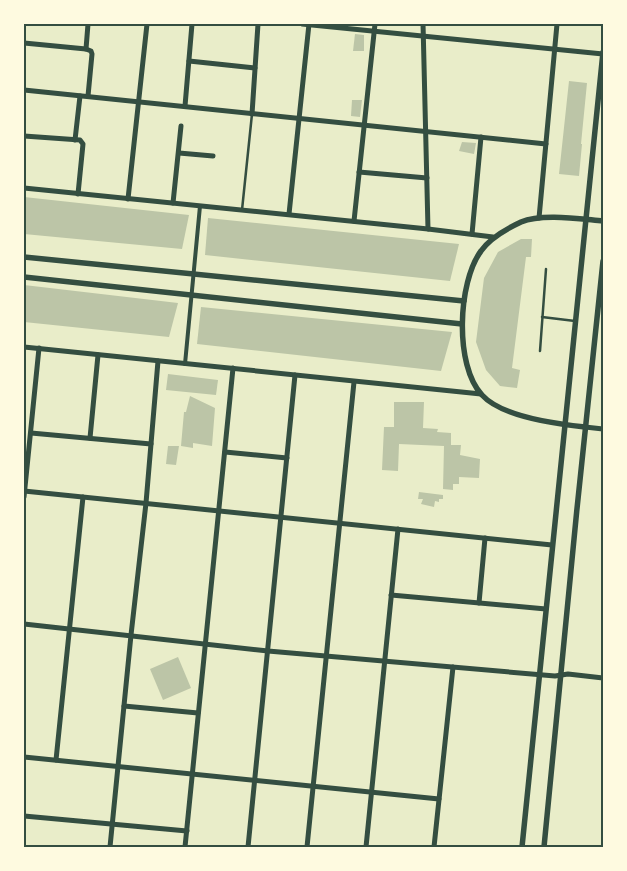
<svg xmlns="http://www.w3.org/2000/svg" width="627" height="871" viewBox="0 0 627 871" font-family="Merriweather,serif">
	<style>
		.building { fill: #bcc5a7 }
		.lines { fill: none; stroke-linecap: round; stroke-linejoin: round }
		.service { stroke: #344e41; stroke-width: 2.5 }
		.pedestrian { stroke: #344e41; stroke-width: 4 }
		.minor { stroke: #344e41; stroke-width: 5 }
		.tertiary { stroke: #344e41; stroke-width: 5.5 }
		.neatline { fill: none; stroke: #344e41; stroke-width: 2 }
	</style>
	<rect width="100%" height="100%" fill="#e9edc9"/>
	<g class="building">
		<polygon points="355,34 364,35 364,51 353,51"/>
		<polygon points="569,81 587,83 581,144 582,144 579,176 559,174"/>
		<polygon points="352,100 362,100 360,117 351,116"/>
		<polygon points="462,142 476,143 474,154 459,151"/>
		<polygon points="24,197 189,215 182,249 24,234"/>
		<polygon points="208,218 459,244 450,281 205,255"/>
		<polygon points="521,239 532,239 531,257 526,257 512,368 520,370 517,388 500,386 486,370 476,342 484,278 498,252"/>
		<polygon points="24,285 178,303 169,337 24,322"/>
		<polygon points="201,307 452,332 441,371 197,344"/>
		<polygon points="168,374 218,380 216,395 166,390"/>
		<polygon points="190,396 215,408 212,446 193,443 193,448 181,446 184,412 186,412"/>
		<polygon points="394,402 424,402 423,428 438,429 437,432 451,433 451,445 461,445 460,455 480,459 479,478 459,477 459,484 453,484 453,490 443,489 444,446 399,444 398,471 382,470 384,427 394,427"/>
		<polygon points="168,446 179,446 176,465 166,464"/>
		<polygon points="419,492 443,495 443,499 439,499 439,502 435,501 434,507 421,504 423,499 418,499"/>
		<polygon points="178,657 191,688 163,700 150,669"/>
	</g>
	<g class="lines">
		<g class="service">
			<polyline points="242,210 252,114"/>
			<polyline points="542,317 575,321"/>
			<polyline points="540,351 546,269"/>
		</g>
		<polyline class="pedestrian" points="185,364 200,206"/>
		<g class="minor">
			<polyline points="302,24 603,54"/>
			<path d="M423 24C425 92 426 160 428 229"/>
			<polyline points="24,43 86,49 91,51 92,54 88,96"/>
			<polyline points="86,49 88,24"/>
			<polyline points="189,61 255,68"/>
			<polyline points="24,90 546,144"/>
			<polyline points="185,106 192,24"/>
			<polyline points="252,114 258,24"/>
			<polyline points="24,136 80,140 83,144 78,194"/>
			<polyline points="75,140 80,96"/>
			<polyline points="179,153 213,156"/>
			<polyline points="359,172 427,178"/>
			<polyline points="24,188 428,229 493,237"/>
			<polyline points="128,199 147,24"/>
			<polyline points="173,203 181,126"/>
			<polyline points="289,214 309,24"/>
			<polyline points="539,218 557,24"/>
			<polyline points="354,221 375,24"/>
			<polyline points="472,234 481,137"/>
			<polyline points="24,347 481,394"/>
			<polyline points="585,427 603,429"/>
			<polyline points="31,433 151,444"/>
			<polyline points="90,438 98,355"/>
			<polyline points="225,452 287,458"/>
			<polyline points="24,491 552,545"/>
			<polyline points="24,497 39,348"/>
			<polyline points="391,595 546,609"/>
			<polyline points="479,603 485,538"/>
			<polyline points="24,624 268,651 555,676 568,674 603,678"/>
			<polyline points="124,706 198,713"/>
			<polyline points="24,757 439,799"/>
			<polyline points="56,760 83,497"/>
			<polyline points="24,816 187,831"/>
			<polyline points="110,847 131,635 146,503 158,361"/>
			<polyline points="185,847 233,368"/>
			<polyline points="248,847 295,375"/>
			<polyline points="307,847 354,382"/>
			<polyline points="366,847 398,529"/>
			<polyline points="434,847 453,667"/>
		</g>
		<g class="tertiary">
			<polyline points="24,257 464,301"/>
			<polyline points="24,277 462,324"/>
			<path d="M585 427C556 424 502 417 482 395 454 365 458 282 481 251 490 238 506 229 521 222 542 213 580 219 603 221"/>
			<polyline points="522,847 603,52"/>
			<path d="M544 847C562 652 582 456 603 261"/>
		</g>
	</g>
	<rect width="627" height="871" fill="none" stroke="#fefae0" stroke-width="50"/>
	<rect x="25" y="25" width="577" height="821" class="neatline"/>
</svg>
